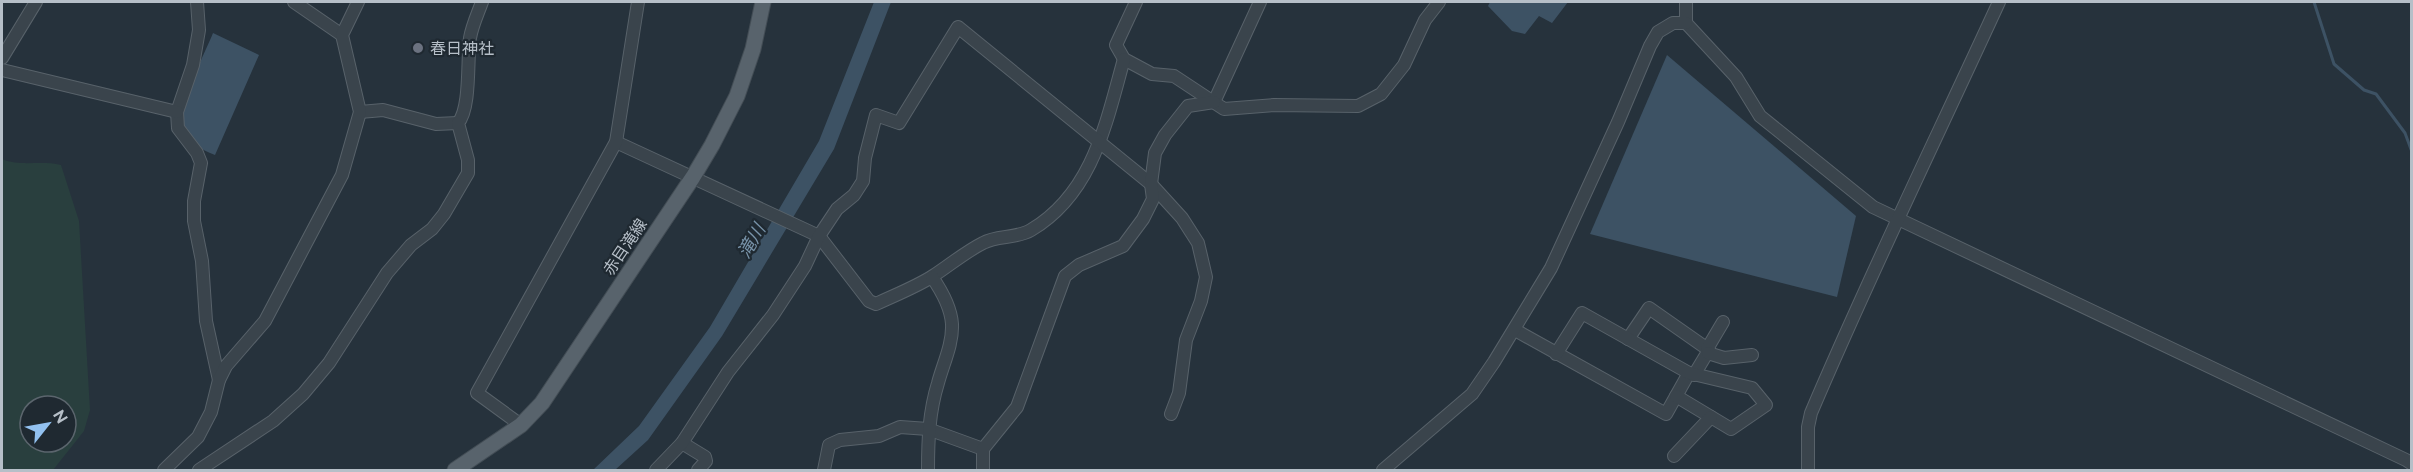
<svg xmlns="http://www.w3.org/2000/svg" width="2413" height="472" viewBox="0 0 2413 472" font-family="Raleway,'Noto Sans JP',sans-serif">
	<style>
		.green { fill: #293f3e; fill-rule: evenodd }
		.water { fill: #3d5264 }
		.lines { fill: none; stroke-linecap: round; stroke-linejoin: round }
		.stream { stroke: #3d5264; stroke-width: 3 }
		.minor-casing { stroke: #58626a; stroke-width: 14 }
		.major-casing { stroke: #434d55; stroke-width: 17 }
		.minor { stroke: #3a444c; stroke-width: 12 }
		.major { stroke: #58636c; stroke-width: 15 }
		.worship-dot { fill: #6b7280; stroke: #1f2931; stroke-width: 2 }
		.labels { text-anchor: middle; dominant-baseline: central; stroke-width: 4.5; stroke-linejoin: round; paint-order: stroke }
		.poi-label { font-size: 16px; fill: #b6bfc8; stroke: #1f2931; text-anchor: start }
		.street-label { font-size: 16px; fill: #b6bfc8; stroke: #1f2931 }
		.water-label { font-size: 18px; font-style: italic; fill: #7893a9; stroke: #1f2931 }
	</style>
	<rect width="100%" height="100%" fill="#26323c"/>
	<path class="green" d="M2 159C20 167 41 160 61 165L79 221 90 410 84 431 53 470H2ZM30 406H66V442H30Z"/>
	<g class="water">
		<polygon points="874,2 891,2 834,149 722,336 648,440 615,470 593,470 639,426 710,327 819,141"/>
		<polygon points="1490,2 1568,2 1552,23 1539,16 1525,34 1512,31 1488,6"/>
		<path d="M213 33 259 55 215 155C202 150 188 142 183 128 176 109 205 53 213 33Z"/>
		<polygon points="1667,55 1856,216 1837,297 1590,234"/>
	</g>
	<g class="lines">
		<polyline class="stream" points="2314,2 2334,64 2364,90 2376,94 2405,133 2412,152"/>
		<defs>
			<g id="minor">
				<polyline points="197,2 199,30 193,65 177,112 178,128 197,153 201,163 194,201 194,221 202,261 206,321 219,380"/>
				<polyline points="294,2 342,35"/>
				<polyline points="1136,2 1116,45 1124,59 1152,74 1174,76 1224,109 1274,105 1358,106 1381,94 1404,65 1425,20 1439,2"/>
				<polyline points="1686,2 1686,23 1736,77 1760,116 1873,207 2406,460 2412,464"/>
				<polyline points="2,58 36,2"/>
				<polyline points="2,70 177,112"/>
				<polyline points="1214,102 1260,2"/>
				<polyline points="360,112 383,110 436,124 458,123"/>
				<path d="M616 142 819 236 869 301 876 304C895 295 916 287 933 276 950 265 965 252 983 243 997 235 1016 239 1031 230 1093 193 1106 123 1124 59"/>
				<polyline points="1515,330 1666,414 1689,373"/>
				<polyline points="1628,339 1649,308 1709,350 1694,375"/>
				<polyline points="1707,349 1723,322"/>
				<polyline points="1708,353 1724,358 1752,355"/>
				<polyline points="1556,354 1582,313 1689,373 1752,388 1766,405 1731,429 1676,396"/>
				<polyline points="521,425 477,393 616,142 638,2"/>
				<polyline points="682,443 705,457 706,461 698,470"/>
				<polyline points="1674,456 1711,417"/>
				<polyline points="164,470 198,437 211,412 219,380 226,366 265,321 342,175 360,112 342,35 358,2"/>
				<path d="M199 470 273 421 303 394 329 363 387 273 411 245 432 229 444 214 468 173V160L458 123C471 108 467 60 470 38 472 26 478 13 482 2"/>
				<polyline points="656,470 682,443 728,372 773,315 805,266 819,236 837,209 854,195 863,181 865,158 876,115 899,123 958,27 1151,184 1182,218 1198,243 1206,277 1201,301 1186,340 1179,393 1171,414"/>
				<polyline points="824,470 829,445 840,440 879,436 900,427 928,429 983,449"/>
				<path d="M928 470C928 440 929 412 938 383 943 364 953 344 952 324 951 308 941 290 932 277"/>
				<polyline points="983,470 983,449 1017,407 1065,276 1079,265 1123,246 1143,219 1153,199 1151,184 1155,153 1165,135 1188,106 1214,102"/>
				<polyline points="1383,470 1472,394 1494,362 1551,268 1618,122 1650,46 1658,32 1673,23 1686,23"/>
				<path d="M1808 470V427L1811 413C1870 274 1936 139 1999 2"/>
			</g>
			<polyline id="major" points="455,470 521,425 542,403 693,177 712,145 737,96 753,49 763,2"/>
		</defs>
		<use href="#minor" class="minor-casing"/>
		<use href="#major" class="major-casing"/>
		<use href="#minor" class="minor"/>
		<use href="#major" class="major"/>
	</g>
	<circle class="worship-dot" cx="418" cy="48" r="6"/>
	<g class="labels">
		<g class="poi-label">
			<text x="430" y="48">春日神社</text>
		</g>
		<g class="street-label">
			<text transform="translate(625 247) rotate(-56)">赤目滝線</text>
		</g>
		<g class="water-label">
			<text transform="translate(751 241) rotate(-60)">滝川</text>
		</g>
	</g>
	<rect width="2413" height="472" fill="none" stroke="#b6bfc8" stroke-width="6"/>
	<g transform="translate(48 424) rotate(59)"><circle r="28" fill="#1f2931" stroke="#5b656d" stroke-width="1.5"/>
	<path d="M0-4.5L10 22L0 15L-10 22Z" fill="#92c1f0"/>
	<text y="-9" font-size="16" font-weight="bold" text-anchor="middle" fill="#b6bfc8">N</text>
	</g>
</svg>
